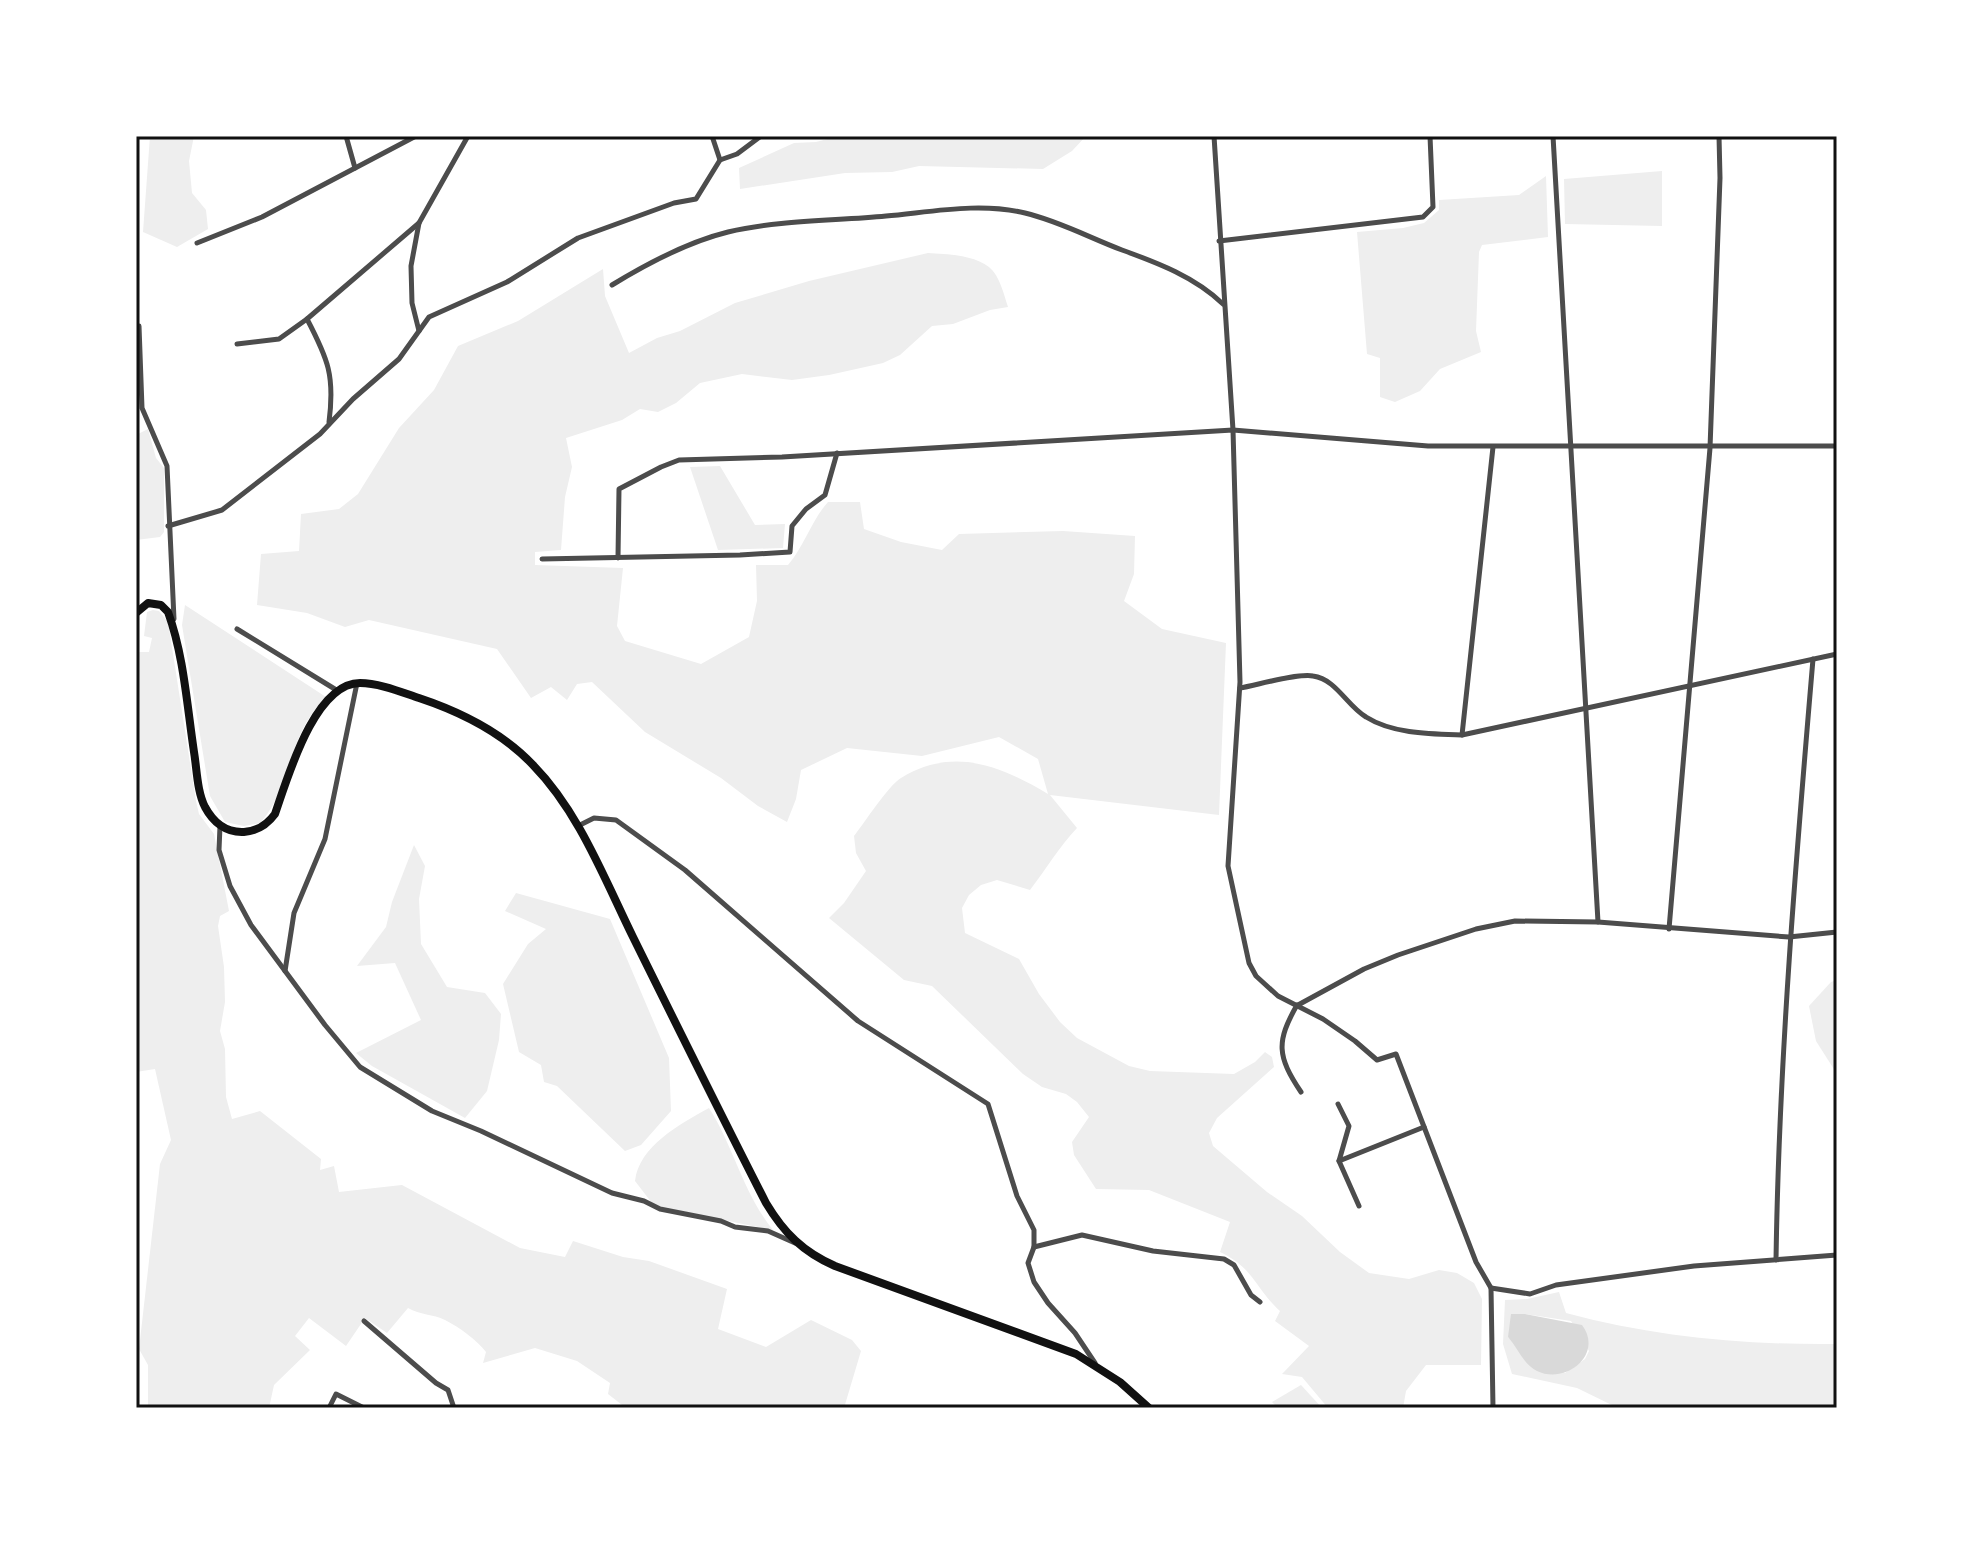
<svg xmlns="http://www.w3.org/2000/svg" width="1973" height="1544" viewBox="0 0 1973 1544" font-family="Manrope,sans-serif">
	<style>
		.green { fill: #eee; fill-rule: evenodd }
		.water { fill: #d9d9d9 }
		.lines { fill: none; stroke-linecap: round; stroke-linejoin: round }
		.minor { stroke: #4c4c4c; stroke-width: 5 }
		.secondary { stroke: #111; stroke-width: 8 }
		.neatline { fill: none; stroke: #111; stroke-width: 3 }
	</style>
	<rect width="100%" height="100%" fill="#fff"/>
	<g class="green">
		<polygon points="150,136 194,136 189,161 192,193 206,210 208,229 177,247 143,232"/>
		<polygon points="839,136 1086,136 1072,151 1043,169 919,166 892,172 845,173 740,189 739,168 794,143 816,142"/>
		<polygon points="1662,171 1662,226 1565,224 1564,179"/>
		<polygon points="1546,176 1548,237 1482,245 1479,252 1476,331 1481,352 1440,369 1420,391 1395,402 1380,397 1380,358 1367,354 1357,232 1403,228 1424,223 1439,210 1439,200 1519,195"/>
		<path d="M928 253C946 254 974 255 989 267 1000 276 1004 295 1008 307L990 310 953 324 932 326 900 355 883 363 829 375 792 380 742 374 700 383 676 403 658 412 640 409 622 420 566 438 572 467 565 497 561 550 535 552V565L623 568 617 626 625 641 701 664 749 637 757 601 756 565H788C805 545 811 521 828 502H860L864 529 901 542 942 550 959 534 1063 531 1135 536 1134 574 1124 601 1162 629 1226 643 1219 815 1050 795 1077 828C1059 847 1046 869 1030 890L997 880 981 885 969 895 962 908 965 933 1019 959 1039 994 1060 1022 1077 1038 1129 1066 1150 1071 1234 1074 1255 1062 1265 1052 1272 1057 1274 1067 1217 1118 1209 1133 1213 1146 1267 1192 1302 1216 1340 1252 1369 1273 1409 1279 1439 1270 1457 1273 1474 1283 1482 1299 1481 1365H1426L1406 1391 1403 1408H1328L1302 1377 1282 1374 1309 1346 1275 1321 1280 1311C1254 1287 1254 1268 1220 1252L1230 1222 1149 1190 1096 1189 1074 1155 1072 1142 1089 1117 1077 1102 1066 1094 1042 1087 1023 1074 932 986 904 980 829 918 844 903 866 871 856 853 854 836C865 822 888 786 901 778 953 746 1001 766 1048 794L1038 759 999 737 922 756 847 748 801 770 796 799 787 822 758 806 721 778 645 732 592 682 577 684 567 700 551 687 531 698 497 649 369 620 345 627 307 613 257 605 261 554 299 551 301 514 339 509 358 494 399 428 434 390 458 346 518 321 603 269 605 296 629 353 657 338 680 331 735 303 809 281Z"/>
		<polygon points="148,429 156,458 164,468 164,532 160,537 136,540 136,435"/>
		<polygon points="720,466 755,525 785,524 783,548 718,550 690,467"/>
		<path d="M185 605 326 697C286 736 293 787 260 823L244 826 225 822 210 796 182 625Z"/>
		<path d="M153 610 159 611 168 622 196 801 199 814 214 834 229 911 220 916 218 926 224 967 225 1002 220 1031 225 1049 226 1097 232 1119 260 1111 321 1159 320 1170 334 1166 339 1192 402 1185 520 1248 565 1257 573 1241 623 1257 649 1261 727 1289 718 1329 766 1347 811 1320 852 1340 861 1351 844 1408H626L608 1394 610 1383 577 1361 535 1348 483 1363 486 1352C477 1340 459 1327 445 1320 433 1314 420 1315 408 1308L387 1333 365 1318 346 1346 309 1318 295 1336 310 1350 274 1385 269 1408H148V1365L139 1349 160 1164 171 1140 155 1069 136 1072V657L139 652H149L152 638 144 636 147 612Z"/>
		<polygon points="414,845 425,866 419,899 421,944 447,987 485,993 501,1014 499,1040 487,1091 465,1118 372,1066 356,1053 421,1020 395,963 357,966 386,927 392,902"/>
		<polygon points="516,893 610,919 669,1058 671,1111 641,1145 625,1151 557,1086 544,1082 541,1065 519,1052 503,984 528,944 546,929 505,911"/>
		<polygon points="1837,980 1837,1074 1816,1041 1809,1006 1831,982"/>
		<path d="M709 1108C734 1147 743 1193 773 1230 733 1223 695 1212 655 1207L635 1181C639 1146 680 1124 709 1108Z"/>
		<path d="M1559 1292 1566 1313C1655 1337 1744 1345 1837 1344V1408H1618L1577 1388 1512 1374 1503 1344 1505 1300 1527 1299ZM1525 1314 1571 1321 1589 1351 1585 1359 1565 1373 1516 1345 1508 1337Z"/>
		<polygon points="1301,1385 1322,1408 1278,1408 1272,1402"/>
	</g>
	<path class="water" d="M1511 1314H1525L1582 1325C1604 1354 1566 1385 1537 1371 1523 1364 1518 1348 1508 1337Z"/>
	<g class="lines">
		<g class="minor">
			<polyline points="346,136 355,168"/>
			<polyline points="712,136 720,160"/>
			<polyline points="1214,136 1233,430 1240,682 1228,866 1249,963 1256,976 1278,996 1323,1019 1355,1041 1377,1060 1396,1054 1476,1262 1491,1288 1493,1408"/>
			<polyline points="1553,136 1598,922"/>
			<polyline points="1219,241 1423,217 1433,207 1430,136"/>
			<polyline points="197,243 262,217 416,136"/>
			<path d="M612 285C648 263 687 242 728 232 779 220 834 221 886 216 931 212 980 202 1025 213 1059 221 1090 238 1122 250 1158 263 1195 277 1223 304"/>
			<polyline points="307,319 419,223"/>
			<polyline points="139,326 142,408 167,466 174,619"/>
			<polyline points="419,331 412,303 411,266 419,223 468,136"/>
			<path d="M237 344 279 339 307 319C328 359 335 376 329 422"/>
			<polyline points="168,526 222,510 320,434 353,399 399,359 429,317 507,282 578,238 674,203 696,199 720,160 737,154 761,136"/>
			<polyline points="618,558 619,489 661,467 679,460 782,457 1233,430 1428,446 1837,446"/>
			<polyline points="542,559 740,555 790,552 792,526 806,509 825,495 837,453"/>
			<polyline points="237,629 338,691"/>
			<path d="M1240 688C1257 685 1298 673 1313 676 1336 679 1347 706 1366 717 1393 734 1431 734 1462 735L1837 654"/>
			<polyline points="1462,735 1493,447"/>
			<polyline points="220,826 219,850 230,886 251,925 325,1025 360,1067 432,1111 481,1131 612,1193 644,1201 660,1209 721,1221 735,1227 768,1231 795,1243"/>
			<polyline points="578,826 594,818 616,820 685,870 858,1021 988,1104 1017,1196 1034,1230 1034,1247 1028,1263 1034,1282 1048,1303 1075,1333 1095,1363"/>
			<polyline points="1669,929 1710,448 1720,178 1719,136"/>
			<polyline points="285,971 294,913 325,839 357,683"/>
			<path d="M1297 1005C1276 1042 1277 1056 1301 1092"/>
			<polyline points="1298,1005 1364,969 1398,955 1476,929 1515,921 1598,922 1789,937 1837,932"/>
			<polyline points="1338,1104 1349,1126 1339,1161 1359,1206"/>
			<polyline points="1339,1161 1424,1127"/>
			<polyline points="1034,1247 1082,1235 1153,1251 1224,1259 1234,1265 1251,1295 1260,1302"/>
			<path d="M1776 1260C1779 1059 1796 859 1813 659"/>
			<polyline points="1491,1288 1530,1294 1556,1285 1694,1266 1837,1255"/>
			<polyline points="364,1321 436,1383 448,1390 454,1408"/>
			<polyline points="329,1408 336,1394 364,1408"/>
		</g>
		<path class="secondary" d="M136 613 148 603 161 605 168 612C184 656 187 706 194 752 197 770 197 791 205 807 213 822 226 833 244 832 257 831 267 825 275 814 287 780 314 683 360 683 379 683 401 692 419 698 461 712 502 732 533 765 579 812 604 878 633 937 677 1026 721 1115 766 1203 784 1233 803 1252 835 1266L1076 1354 1120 1382 1149 1408"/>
	</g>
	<rect width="1973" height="1544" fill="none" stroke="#ffffff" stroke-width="276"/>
	<rect x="138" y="138" width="1697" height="1268" class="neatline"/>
</svg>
